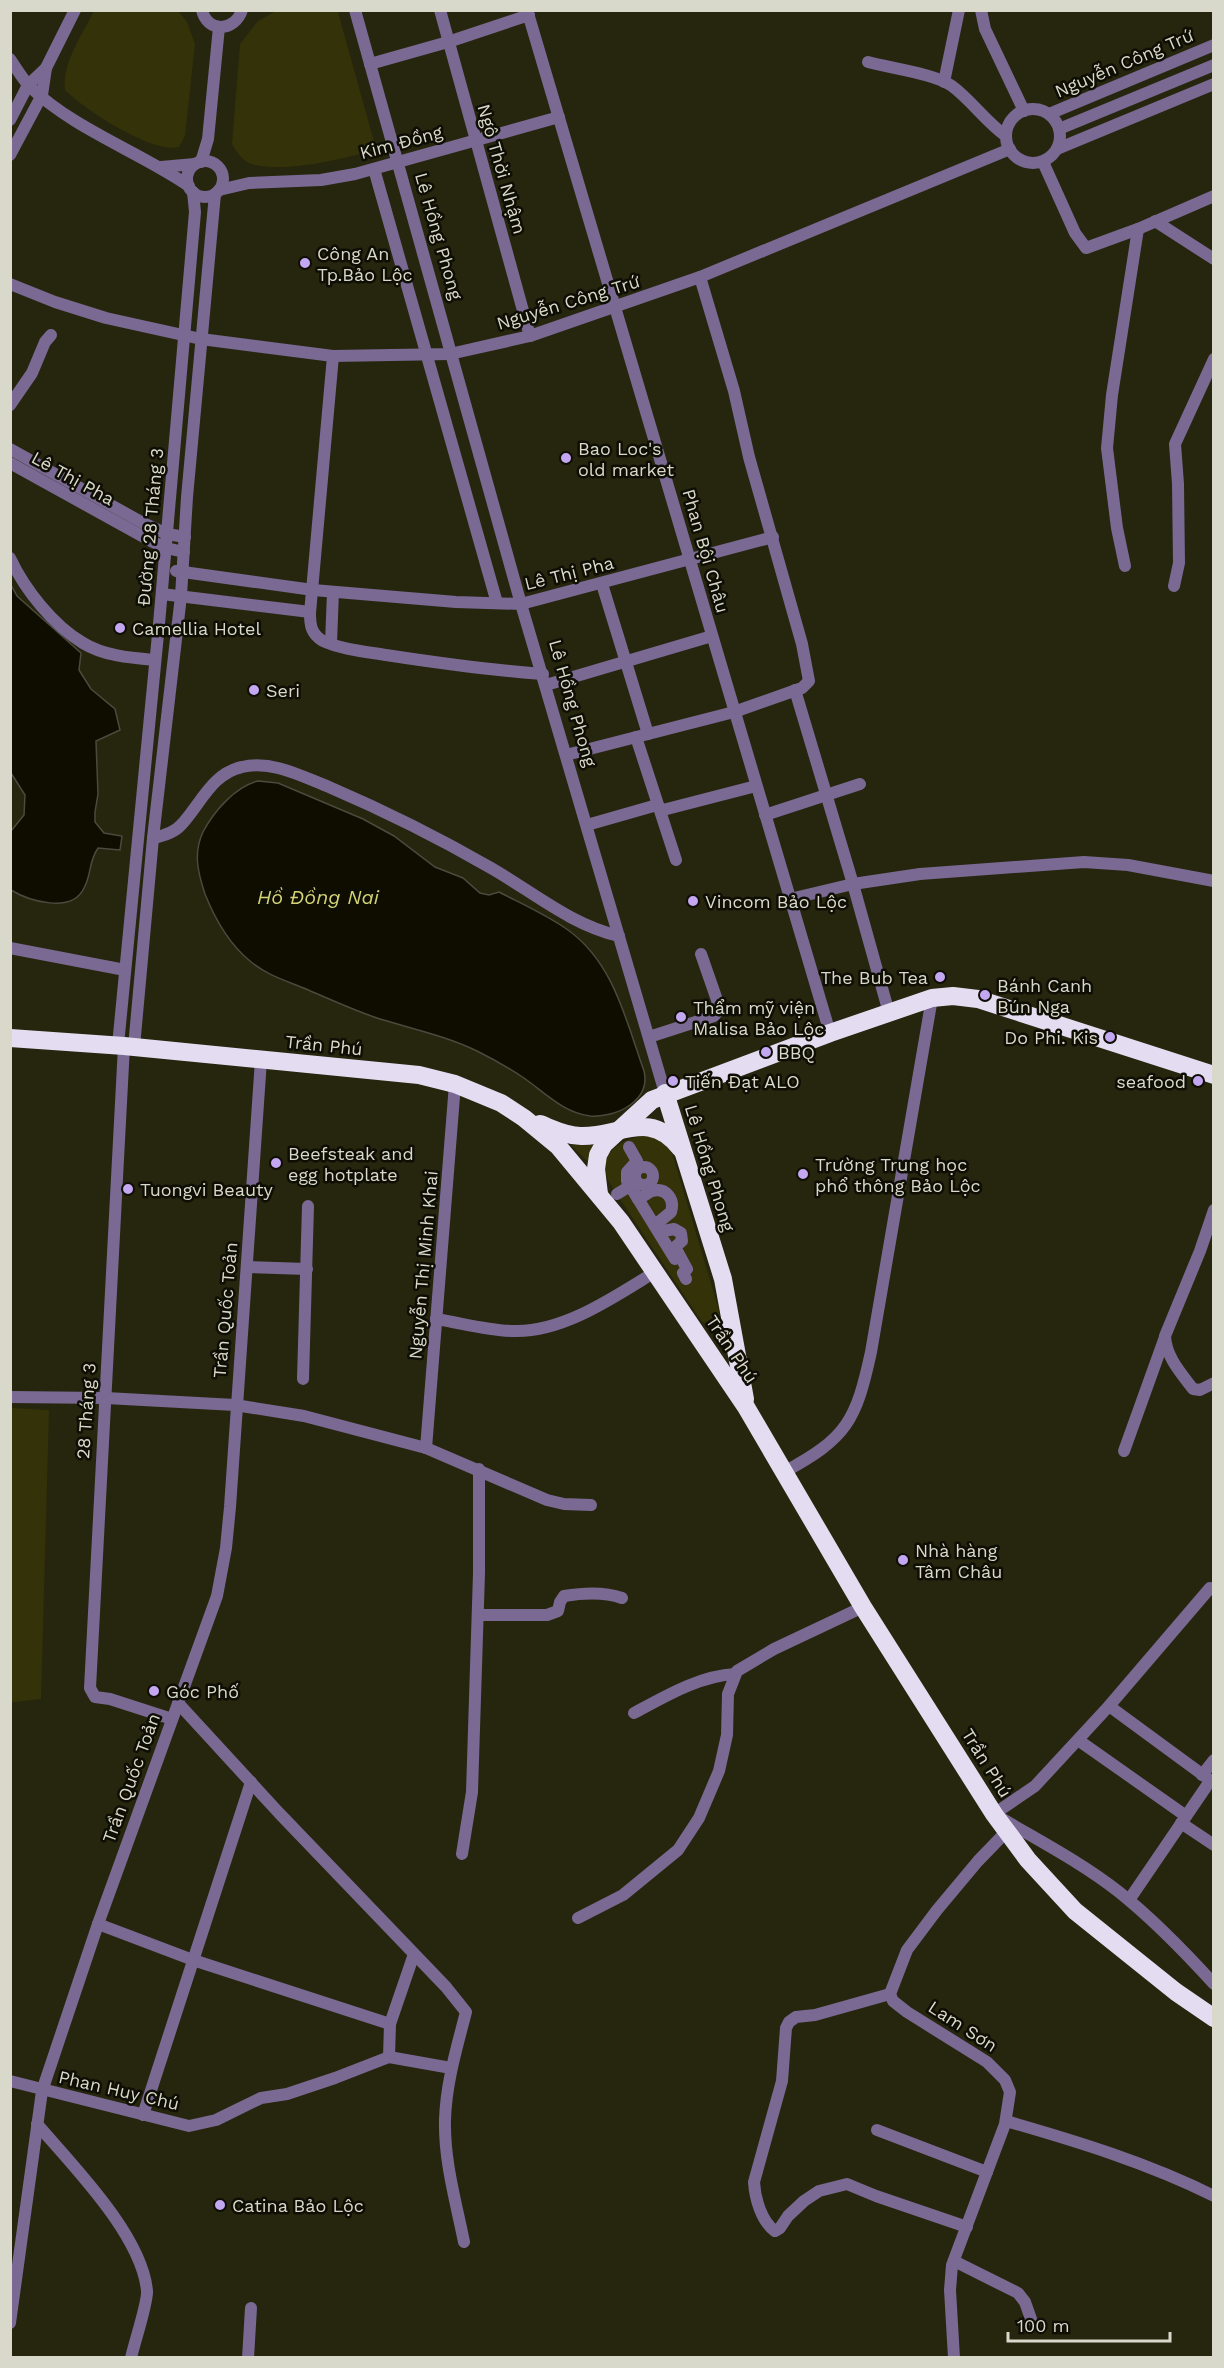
<svg xmlns="http://www.w3.org/2000/svg" width="1224" height="2368" viewBox="0 0 1224 2368" font-family="'Work Sans',sans-serif">
	<style>
		.green { fill: #343208 }
		.water { fill: #0e0d00; stroke: #4b4a3d; stroke-width: 1.5 }
		.lines { fill: none; stroke-linecap: round; stroke-linejoin: round }
		.minor { stroke: #796993; stroke-width: 12 }
		.highway { stroke: #e4ddf2; stroke-width: 18 }
		.poi-dot { fill: #c4a7f1; stroke: #0e0e05; stroke-width: 2 }
		.labels { text-anchor: middle; dominant-baseline: central; stroke-width: 5; stroke-linejoin: round; paint-order: stroke }
		.street-label { font-size: 18px; fill: #d9d9cb; stroke: #0e0e05 }
		.poi-label { font-size: 18px; fill: #d9d9cb; stroke: #0e0e05; text-anchor: start }
		.water-label { font-size: 20px; font-style: italic; fill: #d4d375; stroke: #0e0e05 }
	</style>
	<rect width="100%" height="100%" fill="#26250e"/>
	<g class="green">
		<path d="M94 11H178L187 22 195 44 185 136 179 147C152 154 85 110 65 90 62 63 82 35 94 11Z"/>
		<path d="M276 11 338 12 375 145 371 151C338 160 289 172 255 165 244 163 237 153 232 144L240 44 258 21Z"/>
		<path d="M647 1135C658 1138 668 1145 673 1156L718 1307 720 1317 715 1326 702 1322 616 1193C612 1187 607 1179 605 1172 600 1149 629 1137 647 1135Z"/>
		<polygon points="571,1145 597,1145 591,1153 588,1162"/>
		<polygon points="11,1408 49,1410 41,1699 15,1702 10,1702"/>
	</g>
	<g class="water">
		<path d="M10 583 17 596 81 653 79 670 91 689 115 709 120 730 96 741 98 794 95 812V822L104 833 122 836 120 850 98 848C88 863 92 873 84 888 72 914 29 901 11 890V831L24 815 25 795 11 773Z"/>
		<path d="M258 781 278 783 363 819 394 836 435 867 463 878 480 893 489 895 499 892C522 904 547 915 568 930 614 963 626 1021 644 1071 651 1101 616 1118 590 1116 564 1113 545 1093 524 1078 509 1068 493 1059 477 1051 444 1035 408 1028 374 1017 351 1009 329 999 306 989 287 981 266 975 250 961 229 944 215 919 205 894 198 873 193 853 203 832 214 811 235 787 258 781Z"/>
	</g>
	<g class="lines">
		<g class="minor">
			<path d="M202 10C207 33 235 32 242 10"/>
			<polyline points="355,10 521,604 665,1093"/>
			<polyline points="440,10 530,336"/>
			<polyline points="527,10 830,1033"/>
			<polyline points="981,10 985,29 1024,111"/>
			<path d="M10 59C16 68 22 78 29 86 75 130 138 151 189 186"/>
			<path d="M868 62C890 68 936 74 952 86 972 101 986 122 1006 136"/>
			<polyline points="370,64 448,42 529,15"/>
			<polyline points="944,82 959,10"/>
			<circle cx="1033" cy="136" r="27"/>
			<polyline points="1049,114 1214,45"/>
			<polyline points="10,120 28,85 46,68"/>
			<polyline points="1059,129 1214,65"/>
			<polyline points="1057,149 1214,84"/>
			<polyline points="10,155 42,95 46,68 75,10"/>
			<circle cx="205" cy="179" r="18"/>
			<polyline points="201,162 208,139 219,27"/>
			<polyline points="1043,162 1075,233 1086,248 1138,229 1214,196"/>
			<polyline points="161,167 195,164"/>
			<polyline points="374,169 497,603"/>
			<polyline points="219,190 249,183 321,180 355,174 559,117"/>
			<polyline points="1155,221 1214,259"/>
			<polyline points="10,284 55,302 106,318 201,339 333,356 450,354 530,336 700,277 1010,149"/>
			<path d="M333 356 310 613C310 625 311 634 323 641 339 649 368 652 386 655 438 663 490 670 543 674"/>
			<polyline points="10,405 32,373 45,342 51,335"/>
			<polyline points="10,449 143,523 167,534 185,537"/>
			<polyline points="10,463 151,541 166,548 184,552"/>
			<path d="M10 558C25 590 53 625 83 643 104 656 131 658 155 660"/>
			<polyline points="1125,566 1117,528 1107,448 1112,395 1138,229"/>
			<polyline points="176,571 313,590 456,602 521,604 773,537"/>
			<polyline points="602,584 648,734"/>
			<polyline points="1174,586 1179,563 1178,484 1175,444 1214,359"/>
			<polyline points="162,594 310,612"/>
			<polyline points="331,643 333,592"/>
			<polyline points="546,685 712,636"/>
			<polyline points="795,690 853,884 889,1013"/>
			<polyline points="636,737 676,860"/>
			<polyline points="566,755 734,712 802,688 809,681 802,644 749,457 734,391 700,277"/>
			<polyline points="765,815 860,784"/>
			<polyline points="587,825 657,805 663,810 756,786"/>
			<path d="M153 838C163 836 174 833 181 825 200 805 212 773 242 767 272 760 301 776 329 787 385 811 439 838 491 868 533 892 571 925 619 936"/>
			<polyline points="790,899 853,884 920,874 1084,862 1128,865 1214,881"/>
			<polyline points="10,948 125,970"/>
			<polyline points="649,1037 714,1016 718,1011 717,1000 701,954"/>
			<polyline points="118,1045 159,624 195,212 193,192"/>
			<polyline points="124,1046 90,1688 95,1697 110,1699 172,1719"/>
			<polyline points="134,1047 153,838 181,596 187,497 215,194"/>
			<polyline points="629,1147 637,1161 627,1172 627,1181 675,1259"/>
			<circle cx="644" cy="1176" r="9"/>
			<polyline points="617,1194 630,1186"/>
			<path d="M638 1199C643 1197 647 1193 652 1191 666 1187 675 1199 671 1212L660 1221 658 1228 664 1231 674 1229 681 1233 682 1241 675 1247 687 1269 683 1273 686 1279"/>
			<path d="M1214 1210 1200 1251 1165 1336C1166 1357 1181 1373 1193 1389L1200 1390 1214 1383"/>
			<polyline points="247,1267 307,1269"/>
			<path d="M436 1319C462 1323 489 1331 515 1331 564 1332 614 1297 655 1272"/>
			<polyline points="303,1379 308,1206"/>
			<polyline points="10,1397 106,1398 235,1405 304,1416 426,1448 547,1500 564,1504 591,1505"/>
			<polyline points="426,1448 455,1084"/>
			<polyline points="1124,1451 1165,1337"/>
			<path d="M784 1472C847 1438 856 1421 871 1352L932 998"/>
			<path d="M1210 1588 1109 1706 1035 1786 994 1814C1036 1839 1081 1862 1119 1892 1154 1920 1184 1951 1214 1984"/>
			<path d="M478 1615H547L558 1611 560 1602 564 1596C582 1593 605 1592 622 1598"/>
			<path d="M178 1703 279 1813 446 1987 466 2012C457 2047 446 2083 445 2120 444 2161 456 2202 464 2242"/>
			<polyline points="1109,1706 1214,1783"/>
			<path d="M634 1713C666 1696 699 1676 735 1674"/>
			<polyline points="1078,1740 1186,1816"/>
			<polyline points="1202,1775 1214,1760"/>
			<polyline points="1181,1823 1214,1845"/>
			<polyline points="462,1854 472,1792 479,1573 479,1469"/>
			<polyline points="1129,1900 1210,1781"/>
			<polyline points="578,1918 623,1895 678,1850 699,1818 719,1771 727,1735 728,1694 737,1671 774,1649 863,1607"/>
			<polyline points="98,1924 193,1960 390,2024"/>
			<polyline points="414,1954 390,2024 389,2057 451,2068"/>
			<path d="M890 1994 815 2015 796 2017 789 2022 786 2028 782 2081 754 2182C755 2198 761 2221 775 2231L780 2228 788 2216 804 2201 819 2191 847 2184 876 2196 967 2227"/>
			<polyline points="10,2081 189,2126 216,2120 261,2098 287,2094 335,2078 389,2057"/>
			<polyline points="143,2115 251,1782"/>
			<path d="M1006 2121C1076 2141 1148 2163 1214 2196"/>
			<path d="M37 2124C72 2165 142 2235 147 2291 148 2302 134 2344 131 2358"/>
			<polyline points="877,2130 987,2172"/>
			<polyline points="954,2261 1018,2293 1025,2302 1031,2319"/>
			<polyline points="10,2323 42,2091 98,1924 217,1596 226,1548 230,1507 261,1060"/>
			<polyline points="248,2358 251,2308"/>
			<polyline points="954,2358 950,2290 952,2265 1005,2124 1010,2092 1005,2080 987,2062 907,2012 893,2001 890,1994 907,1950 937,1910 978,1861 1007,1831"/>
		</g>
		<g class="highway">
			<polyline points="10,1038 124,1046 419,1075 455,1084 501,1103 524,1118 558,1146 621,1222 746,1407 863,1607 994,1814 1028,1860 1075,1911 1176,1992 1214,2018"/>
			<polyline points="665,1093 723,1279 745,1399"/>
			<path d="M540 1124C553 1129 566 1136 581 1136 620 1137 650 1108 681 1149"/>
			<polyline points="599,1194 596,1169 598,1155 604,1144 652,1100 830,1033 932,998 953,996 978,999 1214,1075"/>
		</g>
	</g>
	<g class="poi-dot">
		<circle cx="305" cy="263" r="6"/>
		<circle cx="566" cy="458" r="6"/>
		<circle cx="120" cy="628" r="6"/>
		<circle cx="254" cy="690" r="6"/>
		<circle cx="693" cy="901" r="6"/>
		<circle cx="940" cy="977" r="6"/>
		<circle cx="985" cy="995" r="6"/>
		<circle cx="681" cy="1017" r="6"/>
		<circle cx="1110" cy="1037" r="6"/>
		<circle cx="766" cy="1052" r="6"/>
		<circle cx="673" cy="1081" r="6"/>
		<circle cx="1198" cy="1081" r="6"/>
		<circle cx="276" cy="1163" r="6"/>
		<circle cx="803" cy="1174" r="6"/>
		<circle cx="128" cy="1189" r="6"/>
		<circle cx="903" cy="1560" r="6"/>
		<circle cx="154" cy="1691" r="6"/>
		<circle cx="220" cy="2205" r="6"/>
	</g>
	<g class="labels">
		<g class="street-label">
			<text transform="translate(1124 63) rotate(-23)">Nguyễn Công Trứ</text>
			<text transform="translate(401 142) rotate(-15)">Kim Đồng</text>
			<text transform="translate(502 169) rotate(74)">Ngô Thời Nhậm</text>
			<text transform="translate(439 236) rotate(74)">Lê Hồng Phong</text>
			<text transform="translate(568 302) rotate(-17)">Nguyễn Công Trứ</text>
			<text transform="translate(73 478) rotate(29)">Lê Thị Pha</text>
			<text transform="translate(150 527) rotate(-85)">Đường 28 Tháng 3</text>
			<text transform="translate(706 551) rotate(74)">Phan Bội Châu</text>
			<text transform="translate(569 573) rotate(-14)">Lê Thị Pha</text>
			<text transform="translate(573 703) rotate(74)">Lê Hồng Phong</text>
			<text transform="translate(324 1045) rotate(6)">Trần Phú</text>
			<text transform="translate(710 1168) rotate(73)">Lê Hồng Phong</text>
			<text transform="translate(423 1265) rotate(-85)">Nguyễn Thị Minh Khai</text>
			<text transform="translate(225 1310) rotate(-85)">Trần Quốc Toản</text>
			<text transform="translate(732 1349) rotate(56)">Trần Phú</text>
			<text transform="translate(86 1411) rotate(-86)">28 Tháng 3</text>
			<text transform="translate(987 1763) rotate(58)">Trần Phú</text>
			<text transform="translate(131 1778) rotate(-70)">Trần Quốc Toản</text>
			<text transform="translate(963 2026) rotate(33)">Lam Sơn</text>
			<text transform="translate(119 2090) rotate(13)">Phan Huy Chú</text>
		</g>
		<g class="poi-label">
			<text x="317" y="253">Công An<tspan x="317" dy="21">Tp.Bảo Lộc</tspan></text>
			<text x="578" y="448">Bao Loc's<tspan x="578" dy="21">old market</tspan></text>
			<text x="132" y="628">Camellia Hotel</text>
			<text x="266" y="690">Seri</text>
			<text x="705" y="901">Vincom Bảo Lộc</text>
			<text x="928" y="977" text-anchor="end">The Bub Tea</text>
			<text x="997" y="985">Bánh Canh<tspan x="997" dy="21">Bún Nga</tspan></text>
			<text x="693" y="1007">Thẩm mỹ viện<tspan x="693" dy="21">Malisa Bảo Lộc</tspan></text>
			<text x="1098" y="1037" text-anchor="end">Do Phi. Kis</text>
			<text x="778" y="1052">BBQ</text>
			<text x="685" y="1081">Tiến Đạt ALO</text>
			<text x="1186" y="1081" text-anchor="end">seafood</text>
			<text x="288" y="1153">Beefsteak and<tspan x="288" dy="21">egg hotplate</tspan></text>
			<text x="815" y="1164">Trường Trung học<tspan x="815" dy="21">phổ thông Bảo Lộc</tspan></text>
			<text x="140" y="1189">Tuongvi Beauty</text>
			<text x="915" y="1550">Nhà hàng<tspan x="915" dy="21">Tâm Châu</tspan></text>
			<text x="166" y="1691">Góc Phố</text>
			<text x="232" y="2205">Catina Bảo Lộc</text>
		</g>
		<g class="water-label">
			<text x="318" y="897">Hồ Đồng Nai</text>
		</g>
	</g>
	<rect width="1224" height="2368" fill="none" stroke="#d9d9cb" stroke-width="24"/>
	<path d="M1008 2332v9h162v-9" fill="none" stroke="#d9d9cb" stroke-width="3"/>
	<text x="1017" y="2332" font-size="18" fill="#d9d9cb" stroke="#0e0e05" stroke-width="4.5" paint-order="stroke">100 m</text>
</svg>
